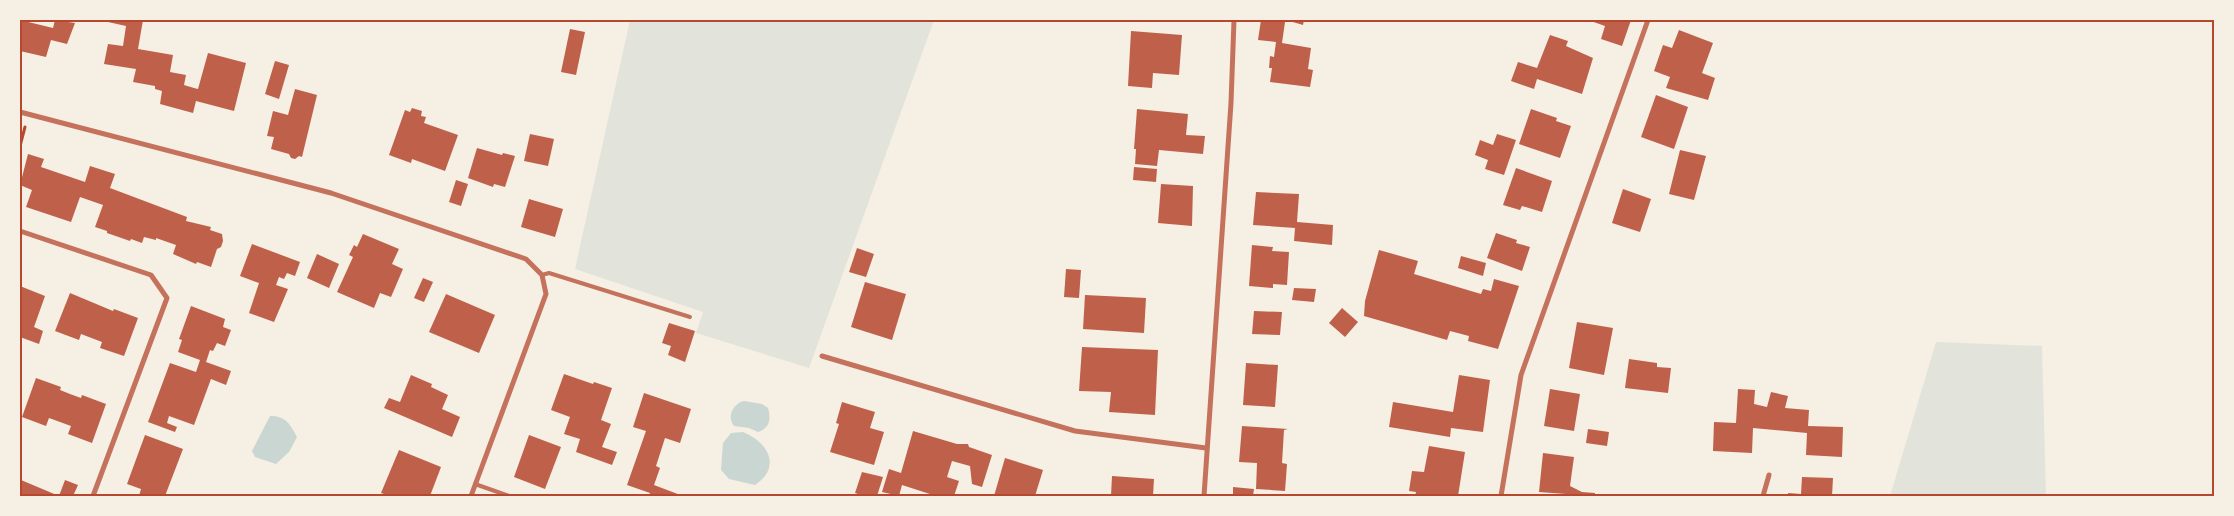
<svg xmlns="http://www.w3.org/2000/svg" width="2234" height="516" viewBox="0 0 2234 516" font-family="'DejaVu Sans',sans-serif">
	<style>
		.green { fill: #e2e4dc }
		.water { fill: #c9d6d2 }
		.building { fill: #bf614a }
		.lines { fill: none; stroke-linecap: round; stroke-linejoin: round }
		.path { stroke: #b5482f; stroke-width: 3 }
		.service { stroke: #c5725c; stroke-width: 4 }
		.minor { stroke: #c5725c; stroke-width: 5 }
		.neatline { fill: none; stroke: #b5482f; stroke-width: 2 }
	</style>
	<rect width="100%" height="100%" fill="#f6efe4"/>
	<g class="green">
		<polygon points="630,20 934,20 809,368 696,333 703,312 575,269"/>
		<polygon points="1936,342 2042,346 2046,496 1890,496"/>
	</g>
	<g class="water">
		<path d="M744 401 762 404 768 408C771 419 770 428 758 432L749 428 734 426C726 416 734 403 744 401Z"/>
		<path d="M270 416C286 416 290 424 297 437L289 452 276 464 255 457 252 451Z"/>
		<path d="M743 432C768 442 782 467 755 485L729 479 721 470 723 443 731 433Z"/>
	</g>
	<g class="building">
		<polygon points="20,20 53,28 55,20 75,23 67,44 51,40 46,57 20,51"/>
		<polygon points="99,20 143,20 138,49 173,55 170,72 186,75 184,85 194,88 198,89 208,53 246,63 234,111 196,101 193,113 160,104 162,91 155,89 155,86 133,82 136,69 104,64 108,44 123,46 126,26"/>
		<polygon points="1261,20 1285,22 1282,43 1311,48 1308,69 1313,70 1310,87 1270,82 1272,68 1269,68 1270,56 1274,57 1276,42 1258,40"/>
		<polygon points="1286,20 1304,20 1303,25"/>
		<polygon points="1588,20 1631,20 1622,46 1601,39 1605,26"/>
		<polygon points="570,29 585,32 576,75 561,72"/>
		<polygon points="1679,30 1713,43 1702,73 1715,78 1708,100 1666,88 1670,77 1654,71 1663,45 1672,48"/>
		<polygon points="1131,31 1182,35 1179,75 1153,73 1152,88 1128,86"/>
		<polygon points="1550,35 1568,41 1566,46 1593,58 1582,94 1537,79 1534,89 1511,81 1518,62 1537,68"/>
		<polygon points="275,61 289,65 279,99 265,94"/>
		<polygon points="295,89 317,95 302,157 299,156 295,159 291,158 289,154 271,149 274,137 267,136 273,111 288,115"/>
		<polygon points="1656,95 1688,107 1674,149 1641,137"/>
		<polygon points="412,108 422,111 421,116 426,117 424,123 458,135 445,171 412,159 411,163 389,155 405,110 410,112"/>
		<polygon points="1137,109 1188,114 1186,135 1205,136 1203,154 1159,150 1157,166 1135,164 1136,149 1134,149"/>
		<polygon points="1531,109 1557,118 1556,121 1571,126 1560,158 1519,144"/>
		<polygon points="530,134 554,139 548,166 524,161"/>
		<polygon points="1497,134 1516,140 1504,175 1485,169 1488,160 1475,155 1480,140 1493,145"/>
		<polygon points="477,148 502,155 503,153 515,156 505,187 494,184 493,187 468,178"/>
		<polygon points="1680,150 1706,156 1694,200 1669,194"/>
		<polygon points="28,154 44,159 41,167 85,182 90,166 115,174 110,188 187,217 186,221 211,227 210,230 222,234 223,241 221,247 217,249 211,267 197,262 196,264 173,254 176,245 156,238 156,240 144,237 142,243 131,239 130,241 107,233 107,231 95,227 103,205 80,197 71,222 26,207 32,190 20,185"/>
		<polygon points="1134,167 1157,169 1156,182 1133,180"/>
		<polygon points="1516,168 1552,181 1542,212 1522,206 1520,210 1503,205"/>
		<polygon points="456,180 468,184 461,206 449,202"/>
		<polygon points="1161,184 1193,186 1192,226 1158,223"/>
		<polygon points="1623,189 1651,199 1640,232 1612,223"/>
		<polygon points="1256,192 1299,194 1297,222 1333,225 1332,245 1294,241 1295,228 1253,225"/>
		<polygon points="529,199 563,209 555,237 521,227"/>
		<polygon points="1496,233 1517,240 1516,243 1530,247 1522,271 1487,258"/>
		<polygon points="363,234 399,249 392,264 403,269 391,297 380,293 374,308 337,292 353,257 349,255 354,245 357,247"/>
		<polygon points="252,244 300,262 295,276 287,273 284,279 279,277 276,285 288,289 274,322 249,313 259,283 240,276"/>
		<polygon points="1252,245 1273,247 1272,251 1289,252 1287,285 1273,284 1273,288 1249,286"/>
		<polygon points="857,248 874,254 866,277 849,272"/>
		<polygon points="1379,250 1418,261 1414,274 1481,294 1483,289 1491,291 1494,279 1519,286 1498,349 1468,341 1469,336 1450,331 1447,340 1364,316 1365,301"/>
		<polygon points="317,254 339,264 329,288 307,278"/>
		<polygon points="1461,256 1486,263 1483,276 1458,268"/>
		<polygon points="1066,269 1081,270 1079,298 1064,297"/>
		<polygon points="423,278 433,282 424,302 414,298"/>
		<polygon points="865,282 906,294 892,340 851,327"/>
		<polygon points="20,286 45,296 34,327 43,331 39,344 20,337"/>
		<polygon points="1294,288 1316,289 1314,302 1292,300"/>
		<polygon points="70,293 113,311 114,309 138,318 124,356 100,348 102,342 81,334 79,340 55,331"/>
		<polygon points="446,294 495,315 479,353 429,332"/>
		<polygon points="1085,295 1146,298 1144,333 1083,329"/>
		<polygon points="191,306 225,319 223,327 231,330 225,346 217,343 213,351 210,350 206,362 231,371 226,385 211,379 194,425 169,416 167,423 177,427 175,432 148,422 170,363 196,372 200,360 178,352 182,340 179,339"/>
		<polygon points="1342,308 1358,322 1345,337 1329,323"/>
		<polygon points="1254,311 1282,312 1280,335 1252,334"/>
		<polygon points="1577,322 1613,328 1604,375 1569,368"/>
		<polygon points="669,323 695,331 685,362 668,355 671,346 662,343"/>
		<polygon points="1082,347 1158,350 1155,415 1109,412 1111,392 1079,391"/>
		<polygon points="1629,359 1657,363 1657,367 1671,368 1668,393 1625,388"/>
		<polygon points="1246,363 1278,365 1275,407 1243,405"/>
		<polygon points="564,374 593,384 594,382 612,388 601,420 611,424 602,447 617,452 612,465 576,452 580,439 564,434 570,417 551,410"/>
		<polygon points="411,375 432,384 431,387 448,395 442,409 460,417 452,437 384,408 389,398 400,402"/>
		<polygon points="1459,375 1490,380 1483,432 1451,428 1450,437 1389,427 1393,402 1453,412"/>
		<polygon points="36,378 61,387 60,390 70,394 81,398 82,395 106,404 92,443 68,434 71,426 49,418 46,426 22,417"/>
		<polygon points="1550,389 1580,394 1574,431 1544,426"/>
		<polygon points="1738,389 1755,390 1754,404 1767,407 1771,392 1788,396 1785,408 1809,410 1808,426 1843,427 1842,457 1806,455 1807,433 1753,428 1752,453 1713,451 1714,422 1736,423"/>
		<polygon points="644,393 691,409 680,443 665,438 656,466 660,468 654,485 683,496 649,496 650,493 627,485 646,431 633,427"/>
		<polygon points="842,402 875,412 870,428 884,432 874,465 830,452 839,424 836,423"/>
		<polygon points="1242,426 1288,429 1284,430 1282,463 1287,464 1285,491 1256,489 1257,463 1239,462"/>
		<polygon points="1588,429 1609,432 1607,446 1586,443"/>
		<polygon points="913,431 957,444 968,444 969,447 992,455 982,487 972,484 970,466 952,461 947,477 959,481 954,496 936,496 902,485 899,496 882,492 889,469 901,473"/>
		<polygon points="145,435 183,449 165,496 139,496 141,489 127,484"/>
		<polygon points="529,435 561,447 545,489 514,477"/>
		<polygon points="1429,446 1465,452 1458,496 1415,496 1416,492 1409,491 1412,471 1424,472"/>
		<polygon points="399,450 441,467 430,496 390,496 381,493"/>
		<polygon points="1543,453 1574,457 1570,486 1582,492 1595,493 1595,496 1566,496 1566,494 1539,492"/>
		<polygon points="1005,458 1043,470 1035,496 994,496"/>
		<polygon points="862,472 883,477 877,496 864,496 855,493"/>
		<polygon points="1112,476 1154,479 1153,496 1111,496"/>
		<polygon points="1802,477 1833,478 1832,496 1788,496 1788,493 1801,494"/>
		<polygon points="21,480 59,496 65,480 78,485 73,496 20,496"/>
		<polygon points="1233,487 1254,489 1253,496 1233,496"/>
	</g>
	<g class="lines">
		<polyline class="path" points="20,146 25,127"/>
		<g class="service">
			<polyline points="542,275 549,273 690,317"/>
			<polyline points="475,484 509,496"/>
		</g>
		<g class="minor">
			<polyline points="20,112 331,193 526,259 542,275 546,294 471,496"/>
			<polyline points="20,231 151,275 167,298 93,496"/>
			<polyline points="822,356 1075,431 1206,448"/>
			<polyline points="1204,496 1231,103 1234,20"/>
			<polyline points="1501,496 1521,375 1648,20"/>
			<polyline points="1763,496 1769,475"/>
		</g>
	</g>
	<rect width="2234" height="516" fill="none" stroke="#f6efe4" stroke-width="42"/>
	<rect x="21" y="21" width="2192" height="474" class="neatline"/>
</svg>
